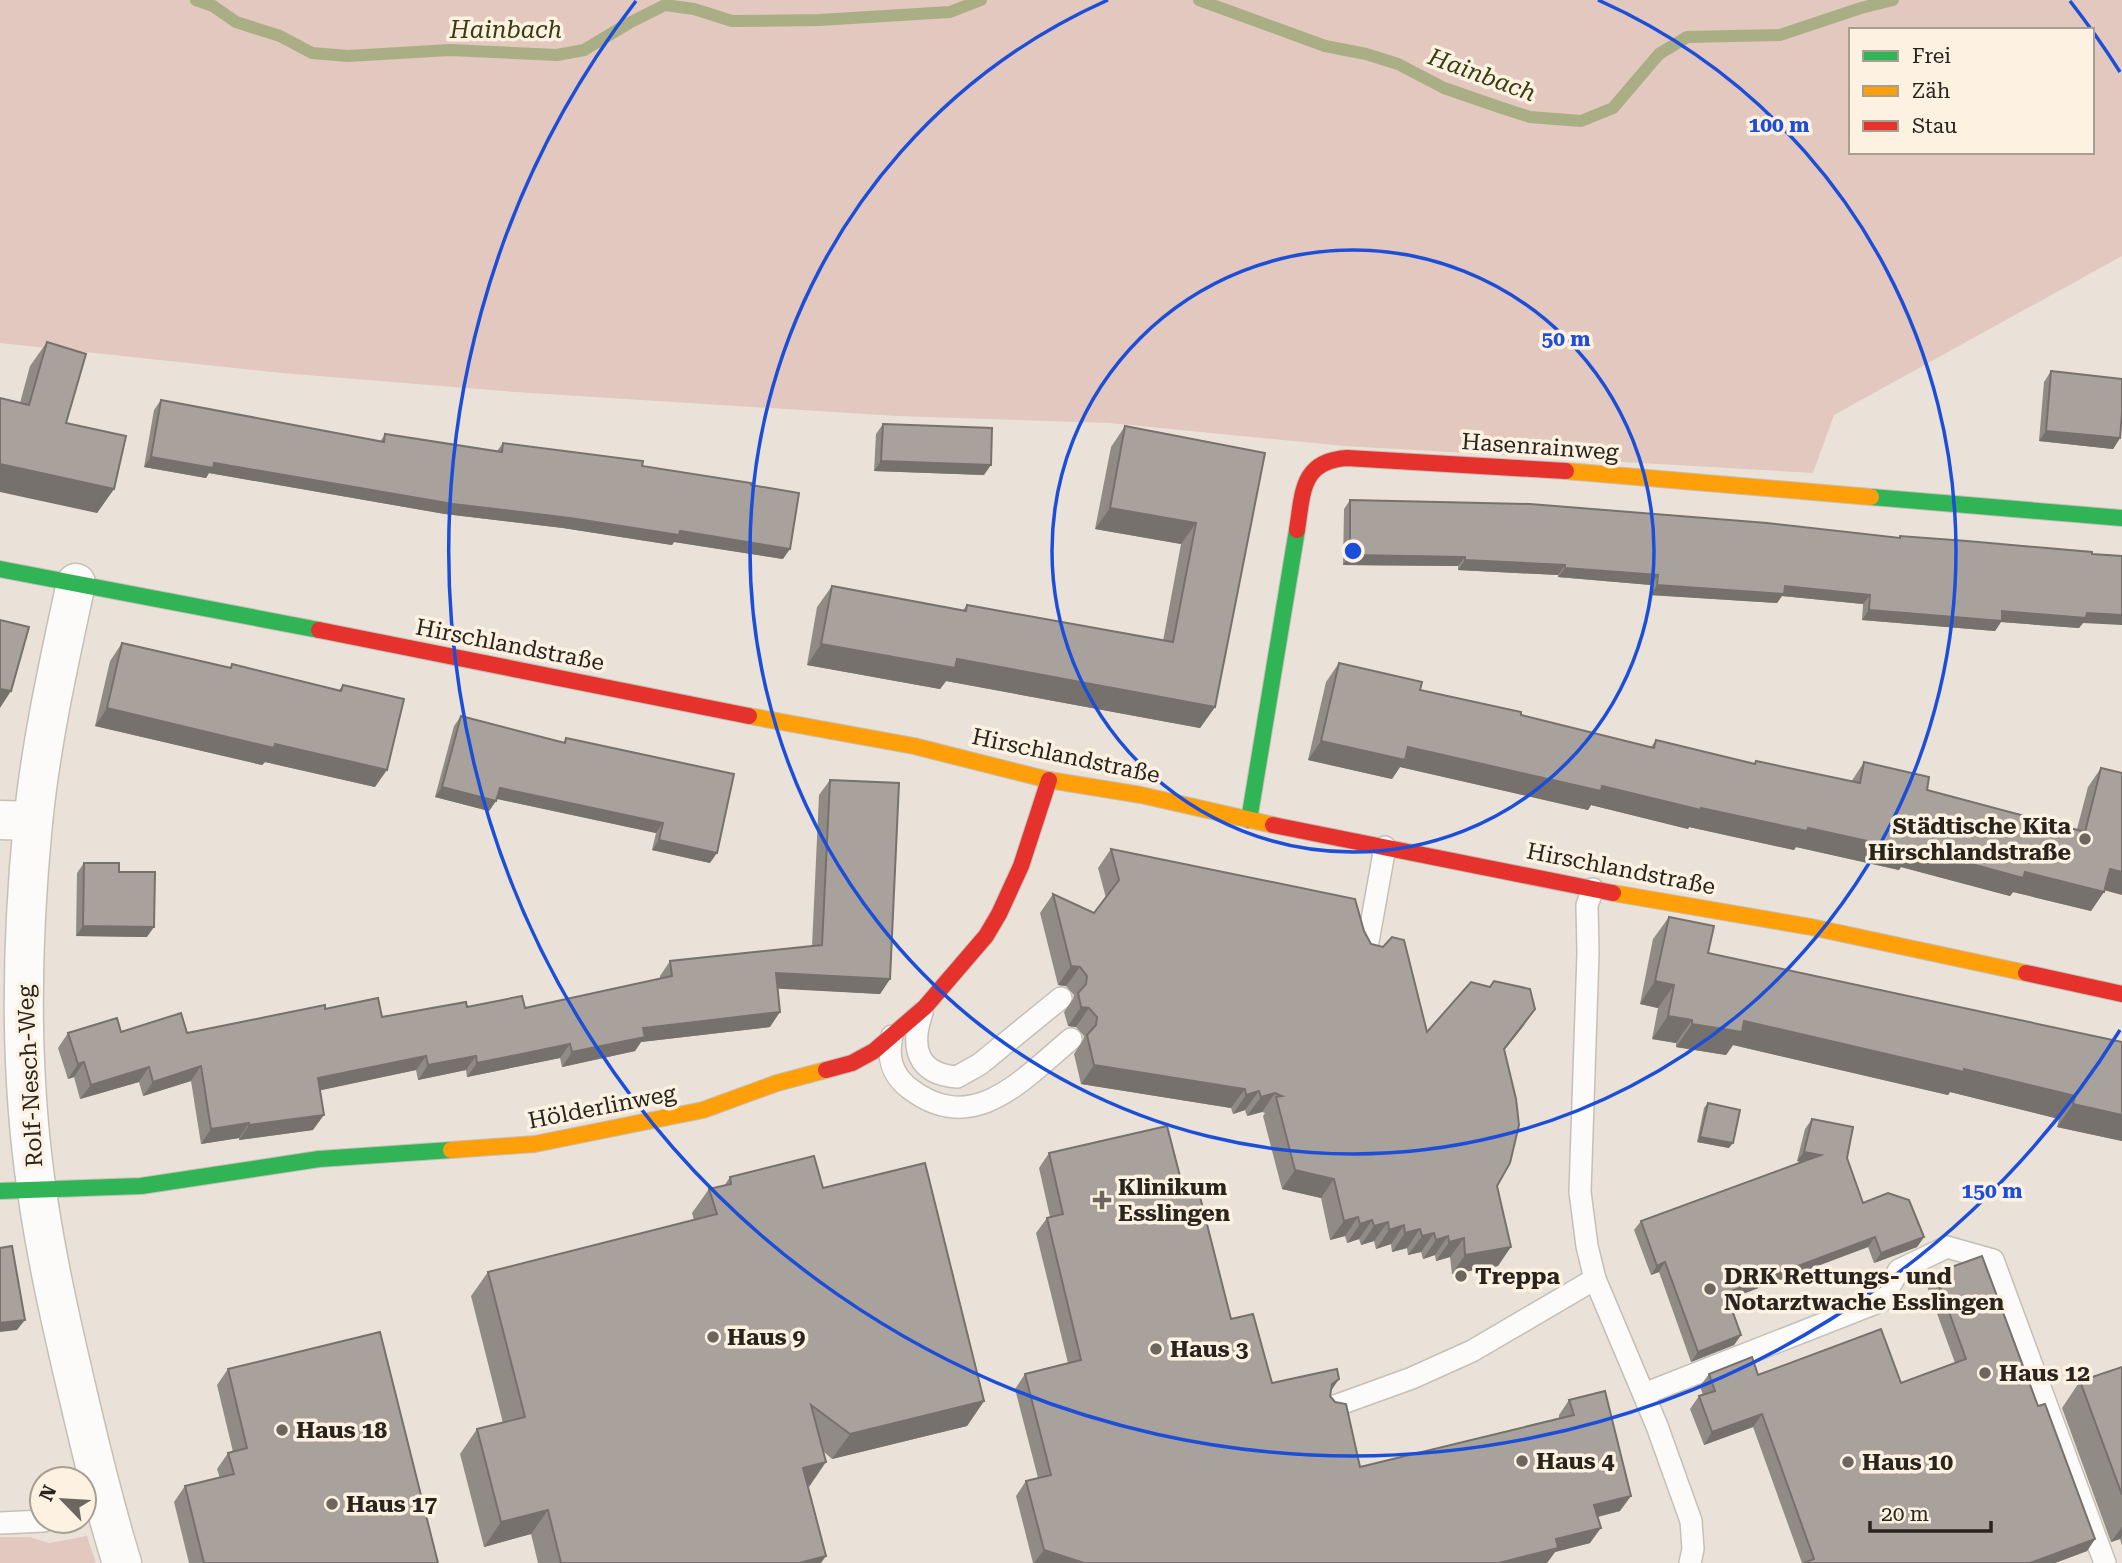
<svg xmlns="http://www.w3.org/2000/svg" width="2122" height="1563" viewBox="0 0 2122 1563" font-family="'Roboto Serif',serif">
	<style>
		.green { fill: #e3c8bf; fill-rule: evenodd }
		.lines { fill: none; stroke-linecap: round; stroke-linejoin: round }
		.stream { stroke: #aaae84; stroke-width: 12 }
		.lane-casing { stroke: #c5bfb7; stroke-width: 24 }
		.street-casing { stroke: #c5bfb7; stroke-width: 41 }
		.fast-casing { stroke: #c5bfb7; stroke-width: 18 }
		.slow-casing { stroke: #c5bfb7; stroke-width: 18 }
		.jam-casing { stroke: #c5bfb7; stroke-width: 18 }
		.lane { stroke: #fcfbf9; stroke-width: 21 }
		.street { stroke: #fcfbf9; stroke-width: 38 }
		.fast { stroke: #30b455; stroke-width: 16 }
		.slow { stroke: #ff9f0a; stroke-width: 16 }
		.jam { stroke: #e5322d; stroke-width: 16 }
		.wall { fill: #918b86 }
		.shaded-wall { fill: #76716d }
		.building { fill: #a9a29c; stroke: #76716d; stroke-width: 2 }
		.ring { fill: none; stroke: #1d4ed8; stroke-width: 3.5 }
		.poi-dot { fill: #6d665f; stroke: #fdf1e2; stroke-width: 2.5 }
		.labels { text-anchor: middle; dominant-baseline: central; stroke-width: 7; stroke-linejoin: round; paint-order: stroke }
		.street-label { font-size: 23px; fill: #29241d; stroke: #fdf1e2 }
		.poi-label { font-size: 23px; font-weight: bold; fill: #29241d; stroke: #fdf1e2; text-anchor: start }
		.water-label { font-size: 24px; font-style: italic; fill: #383d11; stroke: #fdf1e2 }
		.centre { fill: #1d4ed8; stroke: #fdf1e2; stroke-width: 3.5 }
		.ring-label { font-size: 21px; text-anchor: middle; font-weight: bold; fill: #1d4ed8; stroke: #fdf1e2; stroke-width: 7; stroke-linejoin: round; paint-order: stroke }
	</style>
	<rect width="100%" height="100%" fill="#eae2d9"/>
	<g class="green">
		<path d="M0 0H2122V256L1834 415 1813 473 1345 446 1109 423 897 416 515 392 281 373 0 343ZM1851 30H2092V152H1851Z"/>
		<polygon points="87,1536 96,1563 0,1563 0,1537 30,1537 49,1543"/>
	</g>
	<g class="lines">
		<g class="stream">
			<polyline points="196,0 213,6 236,22 280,36 312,53 348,56 450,50 557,55 584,50 629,23 665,5 694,9 732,21 819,20 950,12 981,0"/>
			<polyline points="1199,0 1325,46 1366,54 1398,64 1444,88 1502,108 1530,117 1581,121 1613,108 1659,54 1687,37 1780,35 1861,8 1893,0"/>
		</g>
		<defs>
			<g id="lane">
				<polyline points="1593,889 1587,905 1588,953 1580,1192 1587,1246 1595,1279 1657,1426 1691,1521 1693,1549 1690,1563"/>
				<polyline points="1366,953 1385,847"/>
				<path d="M922 1013C910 1047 917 1074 957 1077L980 1064 1061 998"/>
				<path d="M892 1036C887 1057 892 1075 909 1088 973 1138 1023 1079 1071 1039"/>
				<polyline points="1644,1394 1881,1301 1899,1270 1947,1247 1993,1260 2105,1563"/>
				<polyline points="1332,1407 1412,1378 1472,1351 1595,1279"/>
				<polyline points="0,1523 44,1521"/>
			</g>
			<g id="street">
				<path d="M76 583C59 662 41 742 33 823 21 945 19 1071 37 1192 47 1262 63 1331 79 1399 92 1454 105 1509 122 1563"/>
				<polyline points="0,820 33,821"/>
			</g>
			<g id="fast">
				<polyline points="1871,497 2122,518"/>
				<polyline points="0,569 319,630"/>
				<polyline points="1249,820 1297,530"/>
				<polyline points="0,1191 141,1186 319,1159 451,1150"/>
			</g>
			<g id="slow">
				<polyline points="1566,471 1871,497"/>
				<polyline points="749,716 914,746 1049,780 1141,795 1273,825"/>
				<polyline points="1613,893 1811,927 2026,973"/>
				<polyline points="451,1150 535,1144 703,1110 777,1083 826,1070"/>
			</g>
			<g id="jam">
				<path d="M1297 530C1303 492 1301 461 1347 458L1566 471"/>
				<polyline points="319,630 749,716"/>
				<polyline points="1273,825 1613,893"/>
				<polyline points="2026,973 2122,994"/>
				<polyline points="826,1070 852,1063 874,1051 925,1007 986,936 999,914 1021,866 1049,780"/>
			</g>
		</defs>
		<use href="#lane" class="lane-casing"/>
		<use href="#street" class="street-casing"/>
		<use href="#fast" class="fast-casing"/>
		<use href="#slow" class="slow-casing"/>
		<use href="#jam" class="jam-casing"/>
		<use href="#lane" class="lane"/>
		<use href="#street" class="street"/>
		<use href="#fast" class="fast"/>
		<use href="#slow" class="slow"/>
		<use href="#jam" class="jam"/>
	</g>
	<g class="wall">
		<polygon points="47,342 66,423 114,489 97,513 20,403 30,366"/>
		<polygon points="2051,371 2120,438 2113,449 2039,441 2044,382"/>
		<polygon points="161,400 380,442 385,434 497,451 503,443 751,485 783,559 674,542 672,545 563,528 445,514 209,473 206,478 144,467 154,410"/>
		<polygon points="883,424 984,475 874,471 876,434"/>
		<polygon points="1125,426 1265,453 1215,707 1200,728 946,681 940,689 807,665 817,607 832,586 963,610 967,605 1163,641 1181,544 1095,529 1111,447"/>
		<polygon points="1350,500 1899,538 1900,536 2083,623 2079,628 2001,622 1995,631 1862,620 1863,604 1782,596 1777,603 1650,595 1651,585 1558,577 1558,575 1458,570 1458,566 1343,565 1344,509"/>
		<polygon points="122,643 230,668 232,664 339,690 343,685 375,787 265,762 262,765 95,726 110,661"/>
		<polygon points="1339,663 1420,690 1651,747 1656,740 1754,764 1756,761 1851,782 1864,762 1927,790 2077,829 2088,787 2101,768 2105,890 2091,911 2013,892 2010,896 1901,867 1899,870 1796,847 1794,850 1689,827 1688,829 1591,805 1588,810 1400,767 1392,779 1308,760 1326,682"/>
		<polygon points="461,716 563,743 566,738 710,863 652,850 656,833 497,799 489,811 435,797 454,726"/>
		<polygon points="830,780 890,979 880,994 777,988 770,1027 641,1042 635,1051 562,1067 560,1058 467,1077 466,1070 418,1080 416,1070 320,1090 313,1130 239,1140 239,1138 201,1144 191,1081 143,1096 139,1082 80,1099 74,1077 68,1079 58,1048 68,1033 187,1033 325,1009 382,1017 467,1007 525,1008 660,979 660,976 670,961 812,946 819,795"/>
		<polygon points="1111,849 1364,931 1371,944 1427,1032 1535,1009 1504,1050 1497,1186 1498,1266 1452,1274 1450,1257 1436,1261 1435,1255 1423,1259 1421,1252 1408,1255 1407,1248 1392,1252 1391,1244 1376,1249 1374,1241 1361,1245 1359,1239 1347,1243 1345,1236 1330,1240 1321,1198 1282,1189 1263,1116 1265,1113 1262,1112 1247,1116 1245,1110 1233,1114 1231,1108 1081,1084 1074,1054 1083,1040 1084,1036 1076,1027 1068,1026 1064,1012 1073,999 1074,995 1066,986 1058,985 1040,913 1053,894 1094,913 1106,898 1098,868"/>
		<polygon points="84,863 119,872 147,937 76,936 77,873"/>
		<polygon points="1669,917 1708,953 2122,1042 2122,1141 2057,1127 2059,1119 1950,1092 1948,1095 1733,1045 1726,1055 1676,1047 1676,1043 1652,1039 1658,1008 1640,1004 1653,939"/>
		<polygon points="1708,1103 1729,1148 1697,1142 1704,1108"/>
		<polygon points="1812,1119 1847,1158 1863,1203 1924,1237 1917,1247 1874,1263 1868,1247 1728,1299 1741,1335 1734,1345 1691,1362 1659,1272 1651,1275 1634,1230 1641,1221 1801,1162 1797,1161 1805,1129"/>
		<polygon points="1049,1153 1182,1184 1231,1319 1272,1383 1331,1391 1330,1396 1360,1467 1559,1418 1559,1415 1569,1400 1620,1511 1598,1517 1590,1543 1555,1552 1547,1563 1033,1563 1016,1496 1026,1481 1038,1478 1015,1389 1025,1374 1068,1363 1036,1233 1047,1218 1050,1217 1039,1168"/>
		<polygon points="730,1177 823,1188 984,1401 967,1426 832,1459 824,1452 808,1487 821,1563 538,1563 531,1534 484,1547 460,1454 477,1429 503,1423 471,1296 488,1272 694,1220 692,1213 709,1189 724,1186"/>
		<polygon points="1935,1273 2038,1406 2095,1539 2087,1551 2055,1563 1802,1563 1753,1427 1704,1445 1690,1409 1699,1396 1703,1395 1700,1386 1709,1374 1758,1375 1901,1383 1955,1363 1927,1286"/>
		<polygon points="2122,1367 2122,1546 2120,1539 2111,1542 2062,1408 2080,1381"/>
		<polygon points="228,1369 438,1563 189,1563 174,1502 185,1486 220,1478 217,1469 228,1453 233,1452 217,1385"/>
	</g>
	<g class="shaded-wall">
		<polygon points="2046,431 2120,438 2113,449 2039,441"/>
		<polygon points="151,457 214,463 680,531 790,549 783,559 674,542 672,545 563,528 445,514 209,473 206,478 144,467"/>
		<polygon points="881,461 991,465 984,475 874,471"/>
		<polygon points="0,464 114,489 97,513 0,492"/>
		<polygon points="1110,508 1196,523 1181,544 1095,529"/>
		<polygon points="1350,555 1465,557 1458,566 1343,565"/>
		<polygon points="1465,560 1565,565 1558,575 1458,570"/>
		<polygon points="1565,568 1658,575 1651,585 1558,577"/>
		<polygon points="1657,585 1785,586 1870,595 1863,604 1782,596 1777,603 1650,595"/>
		<polygon points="1869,610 2002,611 2087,613 2122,615 2122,625 2083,623 2079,628 2001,622 1995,631 1862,620"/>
		<polygon points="821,644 957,659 1215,707 1200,728 946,681 940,689 807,665"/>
		<polygon points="0,689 11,691 0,708"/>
		<polygon points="107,708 275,744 387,770 375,787 265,762 262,765 95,726"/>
		<polygon points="1321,741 1408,747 1602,786 1701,808 1913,848 2025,872 2104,892 2091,911 2013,892 2010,896 1901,867 1899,870 1796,847 1794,850 1689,827 1688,829 1591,805 1588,810 1400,767 1392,779 1308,760"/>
		<polygon points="442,787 496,801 489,811 435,797"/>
		<polygon points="500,788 663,823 656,833 493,798"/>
		<polygon points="659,840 717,853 710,863 652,850"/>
		<polygon points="2110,869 2122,872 2122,895 2096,888"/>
		<polygon points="83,926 154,927 147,937 76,936"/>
		<polygon points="1071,966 1080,967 1066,986 1058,985"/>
		<polygon points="776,973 890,979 880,994 765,988"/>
		<polygon points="1655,981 1674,985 1658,1008 1640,1004"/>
		<polygon points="1081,1007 1089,1008 1076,1027 1068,1026"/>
		<polygon points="1535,1009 1522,1028 1490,1068 1504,1049"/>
		<polygon points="780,1012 770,1027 641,1042 635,1051 562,1067 572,1052 643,1028"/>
		<polygon points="1668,1016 1692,1020 1676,1043 1652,1039"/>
		<polygon points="1744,1021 1964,1069 2075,1096 2059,1119 1950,1092 1948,1095 1733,1045 1726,1055 1676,1047 1692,1024"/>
		<polygon points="570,1044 560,1058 467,1077 477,1063"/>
		<polygon points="426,1056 416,1070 308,1093 318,1078"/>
		<polygon points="476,1056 466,1070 418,1080 428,1065"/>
		<polygon points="84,1062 74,1077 68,1079 78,1064"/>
		<polygon points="1094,1065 1245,1089 1231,1108 1081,1084"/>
		<polygon points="201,1066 191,1081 143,1096 153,1082"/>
		<polygon points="149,1067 139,1082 80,1099 91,1085"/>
		<polygon points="1259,1091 1245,1110 1233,1114 1246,1095"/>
		<polygon points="1275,1093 1262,1112 1247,1116 1261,1097"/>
		<polygon points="2073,1104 2122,1115 2122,1141 2057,1127"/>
		<polygon points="324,1115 313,1130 239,1140 249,1125"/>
		<polygon points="249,1123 239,1138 201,1144 211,1129"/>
		<polygon points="1700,1137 1733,1143 1729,1148 1697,1142"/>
		<polygon points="1804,1152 1821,1155 1814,1165 1797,1161"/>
		<polygon points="1295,1170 1334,1179 1321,1198 1282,1189"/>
		<polygon points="1358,1217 1345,1236 1330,1240 1344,1221"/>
		<polygon points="1372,1220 1359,1239 1347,1243 1360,1224"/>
		<polygon points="1388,1222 1374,1241 1361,1245 1374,1226"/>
		<polygon points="1404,1225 1391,1244 1376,1249 1389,1230"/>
		<polygon points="1420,1229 1407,1248 1392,1252 1405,1233"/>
		<polygon points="1434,1233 1421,1252 1408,1255 1422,1236"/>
		<polygon points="1448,1236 1435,1255 1423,1259 1436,1240"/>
		<polygon points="1875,1237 1868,1247 1719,1303 1726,1293"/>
		<polygon points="1924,1237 1917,1247 1874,1263 1881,1253"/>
		<polygon points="1464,1238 1450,1257 1436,1261 1449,1242"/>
		<polygon points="1511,1247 1498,1266 1452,1274 1465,1255"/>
		<polygon points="1665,1262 1659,1272 1651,1275 1657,1266"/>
		<polygon points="25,1320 17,1330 0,1332 0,1323"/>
		<polygon points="1741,1335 1734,1345 1691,1362 1698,1352"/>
		<polygon points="1339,1379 1329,1394 1332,1384"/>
		<polygon points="984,1401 967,1426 832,1459 850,1434"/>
		<polygon points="1762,1414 1753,1427 1704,1445 1712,1432"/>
		<polygon points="826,1462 809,1487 803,1468"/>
		<polygon points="1631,1496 1620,1511 1584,1520 1594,1505"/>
		<polygon points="548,1510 531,1534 484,1547 501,1522"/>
		<polygon points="2122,1527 2122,1536 2120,1539 2111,1542"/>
		<polygon points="1601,1528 1590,1543 1555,1552 1547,1563 1499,1563 1556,1539"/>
		<polygon points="2095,1539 2087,1551 2055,1563 2030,1563"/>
		<polygon points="1044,1550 1084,1563 1034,1563"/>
		<polygon points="826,1556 821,1563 799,1563"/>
	</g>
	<g class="building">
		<polygon points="47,342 86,354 66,423 126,436 114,489 0,464 0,398 29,405"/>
		<polygon points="2051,371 2122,379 2122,413 2120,438 2046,431"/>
		<polygon points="161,400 384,442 385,434 502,452 503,443 643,461 642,466 751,483 751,485 799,493 790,549 680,531 679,535 570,518 453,504 214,463 213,468 151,457"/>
		<polygon points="883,424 992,428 991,465 881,461"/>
		<polygon points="1125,426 1265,453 1215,707 957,659 955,668 821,644 832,586 966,611 967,605 1173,642 1196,523 1110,508"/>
		<polygon points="1350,500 1530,504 1767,523 1900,538 1900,536 1967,541 2092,552 2092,554 2122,556 2122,615 2087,613 2086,618 2002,611 2002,621 1869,610 1870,595 1785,586 1784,594 1657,585 1658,575 1565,568 1565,565 1465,560 1465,557 1350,555"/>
		<polygon points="0,620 29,627 11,691 0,689"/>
		<polygon points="122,643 231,668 232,664 341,691 343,685 404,699 387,770 275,744 274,748 107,708"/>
		<polygon points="1339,663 1422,682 1420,690 1521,712 1521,715 1654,748 1656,740 1755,764 1756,761 1860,783 1864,762 1929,777 1927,790 2085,832 2101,768 2122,773 2122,872 2110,869 2104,892 2025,872 2023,878 1913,848 1913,851 1808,828 1807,831 1701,808 1701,810 1602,786 1601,791 1408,747 1405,760 1321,741"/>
		<polygon points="461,716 565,743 566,738 734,774 717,853 659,840 663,823 500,788 496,801 442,787"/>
		<polygon points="830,780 899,783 890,979 776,973 780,1012 643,1028 645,1037 572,1052 570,1044 477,1063 476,1056 428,1065 426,1056 318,1078 324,1115 249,1125 249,1123 211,1129 201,1066 153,1082 149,1067 91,1085 84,1062 78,1064 68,1033 117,1018 121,1032 181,1013 187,1033 325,1005 325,1009 378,998 382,1017 466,1002 467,1007 522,996 525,1008 672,976 670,961 822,945"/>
		<polygon points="1111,849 1355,899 1364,931 1371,944 1383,947 1392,937 1404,940 1427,1032 1471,982 1490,987 1494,981 1530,989 1535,1009 1504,1049 1516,1099 1519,1125 1510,1163 1497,1186 1511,1247 1465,1255 1464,1238 1449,1242 1448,1236 1436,1240 1434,1233 1422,1236 1420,1229 1405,1233 1404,1225 1389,1230 1388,1222 1374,1226 1372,1220 1360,1224 1358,1217 1344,1221 1334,1179 1295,1170 1276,1097 1282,1096 1275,1093 1261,1097 1259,1091 1246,1095 1245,1089 1094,1065 1087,1035 1096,1025 1097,1017 1089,1008 1081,1007 1078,993 1086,984 1087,976 1080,967 1071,966 1053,894 1094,913 1119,880"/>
		<polygon points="84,863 119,863 119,872 155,872 154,927 83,926"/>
		<polygon points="1669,917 1714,926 1708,953 2122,1042 2122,1115 2073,1104 2075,1096 1964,1069 1964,1072 1744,1021 1742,1032 1692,1024 1692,1020 1668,1016 1674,985 1655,981"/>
		<polygon points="1708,1103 1740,1110 1733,1143 1700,1137"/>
		<polygon points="1812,1119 1853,1127 1847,1158 1863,1203 1888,1193 1909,1200 1924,1237 1881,1253 1875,1237 1726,1293 1741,1335 1698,1352 1665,1262 1657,1266 1641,1221 1821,1155 1804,1152"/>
		<polygon points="1167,1126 1182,1184 1196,1181 1231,1319 1253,1314 1272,1383 1337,1369 1339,1379 1332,1384 1330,1396 1335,1402 1346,1404 1360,1467 1574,1415 1569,1400 1605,1391 1631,1496 1594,1505 1601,1528 1556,1539 1558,1548 1499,1563 1084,1563 1044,1550 1026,1481 1051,1475 1025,1374 1081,1360 1047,1218 1063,1214 1049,1153"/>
		<polygon points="814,1156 823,1188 925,1163 984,1401 850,1434 811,1405 826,1462 803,1468 826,1556 799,1563 561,1563 548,1510 501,1522 477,1429 525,1417 488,1272 717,1214 709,1189 731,1184 730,1177"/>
		<polygon points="12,1246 25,1320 0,1323 0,1248"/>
		<polygon points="1982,1256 2038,1406 2045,1404 2095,1539 2030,1563 1804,1563 1814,1559 1762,1414 1712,1432 1699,1396 1715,1391 1709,1374 1752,1357 1758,1375 1881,1329 1901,1383 1966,1359 1935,1273"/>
		<polygon points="380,1332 438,1563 204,1563 185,1486 234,1474 228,1453 247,1448 228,1369"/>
		<polygon points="2122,1367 2122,1495 2080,1381"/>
	</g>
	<g class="ring">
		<circle cx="1353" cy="551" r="301"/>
		<path d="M1598 0A603 603 0 1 1 1108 0"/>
		<path d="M2120 1030A904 904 0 1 1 636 1M2070 1A904 904 0 0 1 2120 72"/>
	</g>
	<g class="poi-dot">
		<circle cx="2085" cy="839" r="7"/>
		<path d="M1098.5 1189.5h7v7h7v7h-7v7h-7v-7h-7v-7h7z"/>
		<circle cx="1461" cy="1276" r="7"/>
		<circle cx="1710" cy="1289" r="7"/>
		<circle cx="713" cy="1337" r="7"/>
		<circle cx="1156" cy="1349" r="7"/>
		<circle cx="1985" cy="1373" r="7"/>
		<circle cx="282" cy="1430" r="7"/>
		<circle cx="1522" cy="1461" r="7"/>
		<circle cx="1848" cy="1462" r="7"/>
		<circle cx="332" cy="1504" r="7"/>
	</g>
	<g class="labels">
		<g class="street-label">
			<text transform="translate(1540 447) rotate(4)">Hasenrainweg</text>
			<text transform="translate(510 645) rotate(11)">Hirschlandstraße</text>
			<text transform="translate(1066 756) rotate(12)">Hirschlandstraße</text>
			<text transform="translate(1621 869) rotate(11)">Hirschlandstraße</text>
			<text transform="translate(30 1076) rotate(-93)">Rolf-Nesch-Weg</text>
			<text transform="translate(602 1107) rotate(-11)">Hölderlinweg</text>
		</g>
		<g class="poi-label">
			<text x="2071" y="826" text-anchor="end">Städtische Kita<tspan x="2071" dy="26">Hirschlandstraße</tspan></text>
			<text x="1118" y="1187">Klinikum<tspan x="1118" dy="26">Esslingen</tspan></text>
			<text x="1475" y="1276">Treppa</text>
			<text x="1724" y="1276">DRK Rettungs- und<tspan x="1724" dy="26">Notarztwache Esslingen</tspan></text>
			<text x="727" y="1337">Haus 9</text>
			<text x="1170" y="1349">Haus 3</text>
			<text x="1999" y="1373">Haus 12</text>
			<text x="296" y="1430">Haus 18</text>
			<text x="1536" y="1461">Haus 4</text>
			<text x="1862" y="1462">Haus 10</text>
			<text x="346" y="1504">Haus 17</text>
		</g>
		<g class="water-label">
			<text x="506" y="30">Hainbach</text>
			<text transform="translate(1482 75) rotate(20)">Hainbach</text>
		</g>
	</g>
	<circle cx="1353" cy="551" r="10" class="centre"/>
	<g class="ring-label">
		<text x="1779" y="132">100 m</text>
		<text x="1566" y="346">50 m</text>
		<text x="1992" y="1198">150 m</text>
	</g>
	<rect x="1849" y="28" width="245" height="126" fill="#fdf1e2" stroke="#a89f93" stroke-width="2"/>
	<rect x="1863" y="51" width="35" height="10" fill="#30b455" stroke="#a89f93" stroke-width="2"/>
	<text x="1912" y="63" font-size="21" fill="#29241d">Frei</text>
	<rect x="1863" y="86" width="35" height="10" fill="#ff9f0a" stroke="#a89f93" stroke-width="2"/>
	<text x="1912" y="98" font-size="21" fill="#29241d">Zäh</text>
	<rect x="1863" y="121" width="35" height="10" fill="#e5322d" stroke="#a89f93" stroke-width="2"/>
	<text x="1912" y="133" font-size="21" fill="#29241d">Stau</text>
	<g transform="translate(63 1500) rotate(295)"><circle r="33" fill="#fdf1e2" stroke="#a89f93" stroke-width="2"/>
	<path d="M0-5L12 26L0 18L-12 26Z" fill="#6d665f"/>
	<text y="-10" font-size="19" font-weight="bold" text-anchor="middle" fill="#29241d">N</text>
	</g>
	<path d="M1870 1521v10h121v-10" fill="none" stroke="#29241d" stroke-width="3.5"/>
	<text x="1881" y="1521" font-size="21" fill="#29241d" stroke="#fdf1e2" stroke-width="5" paint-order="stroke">20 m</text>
</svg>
